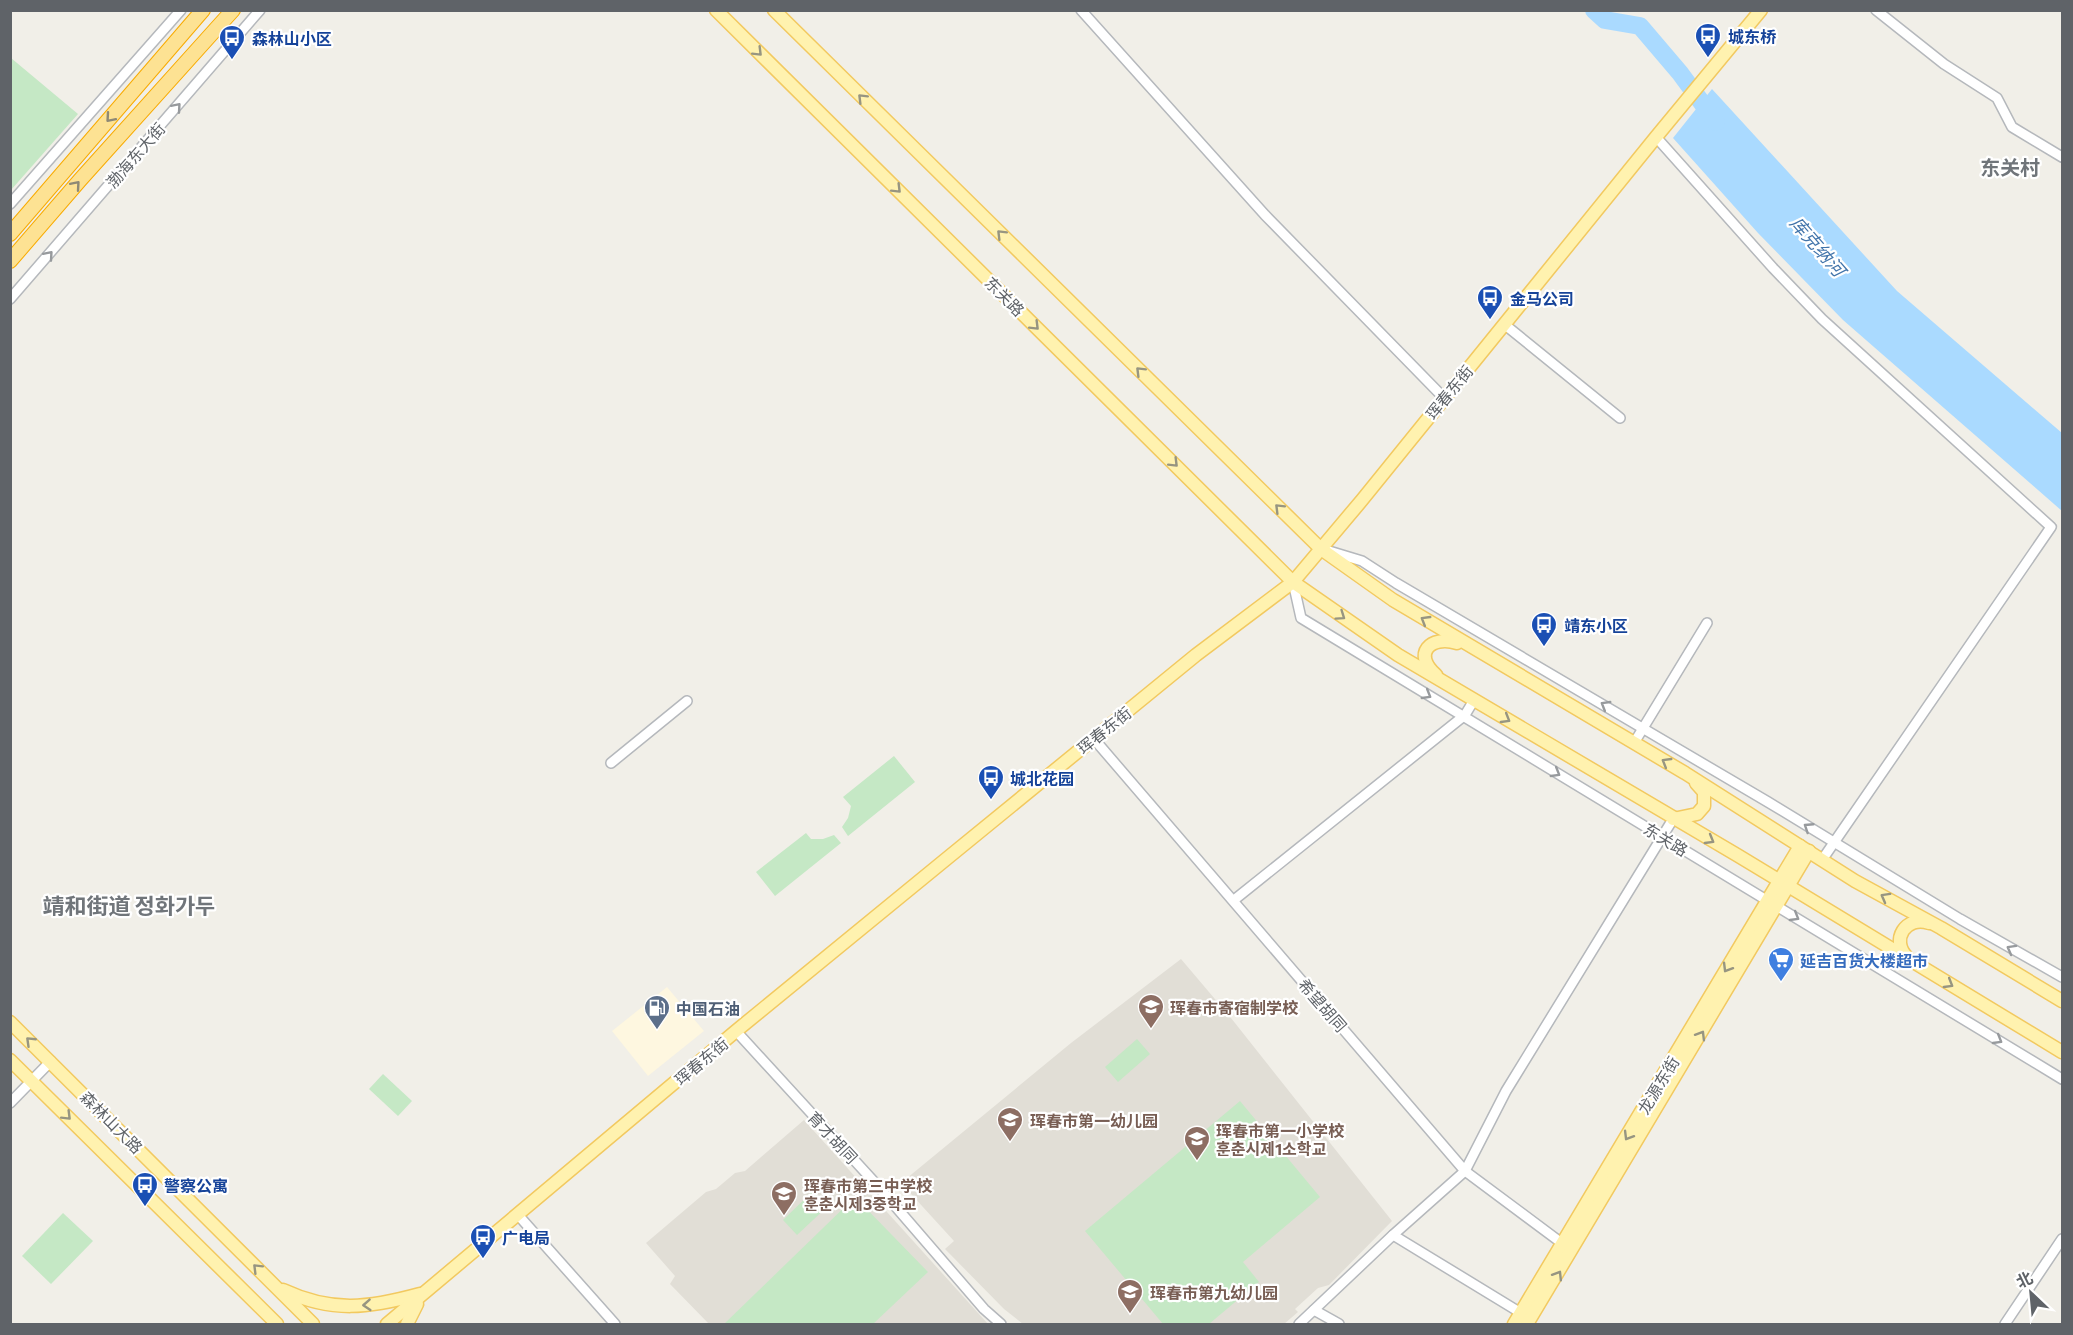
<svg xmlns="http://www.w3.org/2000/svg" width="2073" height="1335" viewBox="0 0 2073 1335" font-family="Commissioner,'Noto Sans SC','Noto Sans KR',sans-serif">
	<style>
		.commercial { fill: #fef7e0 }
		.education { fill: #e1ded6 }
		.green { fill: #c5e8c5 }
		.water { fill: #aadaff }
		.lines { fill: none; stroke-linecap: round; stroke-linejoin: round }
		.river { stroke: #aadaff; stroke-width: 18 }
		.minor-casing { stroke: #b5b8bc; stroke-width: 12 }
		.major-casing { stroke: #f2c960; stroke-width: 15 }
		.highway-casing { stroke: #f9ab00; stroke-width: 16 }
		.minor { stroke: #fff; stroke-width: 9 }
		.major { stroke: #fff2af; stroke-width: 12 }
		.highway { stroke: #fde293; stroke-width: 14 }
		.oneway { stroke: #979581 }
		.oneway2 { stroke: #979a9d }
		.oneway3 { stroke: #8e8975 }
		.labels { text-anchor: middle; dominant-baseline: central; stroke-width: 4.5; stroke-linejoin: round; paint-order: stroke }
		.transit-label { font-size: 16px; font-weight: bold; fill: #164399; stroke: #fff; text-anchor: start }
		.street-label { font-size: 16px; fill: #5f6368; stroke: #fff }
		.shop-label { font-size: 16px; font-weight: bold; fill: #366cbe; stroke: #fff; text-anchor: start }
		.education-label { font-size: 16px; font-weight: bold; fill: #785e54; stroke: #fff; text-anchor: start }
		.service-label { font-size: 16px; font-weight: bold; fill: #4e5e75; stroke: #fff; text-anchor: start }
		.water-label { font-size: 18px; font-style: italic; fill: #4174aa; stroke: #fff }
		.quarter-label { font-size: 20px; font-weight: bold; fill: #70757a; stroke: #fff }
		.district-label { font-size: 22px; font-weight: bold; fill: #70757a; stroke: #fff }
	</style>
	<rect width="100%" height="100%" fill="#f1efe8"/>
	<polygon class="commercial" points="667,987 704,1031 648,1076 612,1031"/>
	<g class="education">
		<polygon points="1181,959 1231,1018 1392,1221 1329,1285 1318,1288 1295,1309 1298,1312 1284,1324 1023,1324 1004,1309 945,1249 954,1241 901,1183 1071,1043"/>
		<polygon points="804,1120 988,1324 709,1324 670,1284 675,1276 646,1243 706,1192 716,1189 735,1173 745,1171"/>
	</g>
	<g class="green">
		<polygon points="11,58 78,114 11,190"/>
		<polygon points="894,756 915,782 848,836 842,827 848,818 851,806 843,797"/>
		<polygon points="806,833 811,839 823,839 834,835 841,843 775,896 756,872"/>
		<polygon points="1137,1039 1150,1054 1118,1082 1105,1067"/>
		<polygon points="383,1074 412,1101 398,1116 369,1089"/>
		<polygon points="1240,1101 1320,1197 1243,1262 1259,1282 1209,1324 1163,1324 1085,1231"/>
		<polygon points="813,1191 828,1206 797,1235 783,1220"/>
		<polygon points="855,1197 928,1272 873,1324 724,1324"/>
		<polygon points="63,1213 93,1241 51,1284 22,1256"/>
	</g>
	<polygon class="water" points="1712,89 1897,291 2062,433 2062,511 1843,320 1758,233 1673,138"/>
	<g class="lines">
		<polyline class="river" points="1594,10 1605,20 1640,26 1680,73 1716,122"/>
		<defs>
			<g id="minor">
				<polyline points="1081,10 1265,215 1444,398"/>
				<polyline points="1876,10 1944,64 1997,98 2012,127 2062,157"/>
				<polyline points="1656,137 1773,268 1822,319 2051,527 1822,860"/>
				<polyline points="10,204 181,10"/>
				<polyline points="10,299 260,10"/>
				<polyline points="1504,324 1620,418"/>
				<polyline points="1329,551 1362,561 1396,583 1768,802 1960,919 2062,977"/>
				<polyline points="1293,582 1301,618 2062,1079"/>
				<polyline points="1094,739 1465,1171 1567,1247"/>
				<polyline points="1634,743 1707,623"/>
				<polyline points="611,763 687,701"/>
				<polyline points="1234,900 1465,715 1474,700"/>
				<polyline points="736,1031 877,1185 984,1309 1001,1324"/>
				<polyline points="10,1103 51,1061"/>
				<polyline points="519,1216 615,1324"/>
				<polyline points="1393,1235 1521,1313"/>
				<polyline points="1314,1310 1339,1324"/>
				<polyline points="1299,1324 1393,1235 1465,1171 1506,1091 1673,819"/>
				<polyline points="2005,1324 2062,1239"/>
			</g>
			<g id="major">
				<polyline points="716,10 1293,582 1398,655 1737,855 2062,1052"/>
				<polyline points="774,10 1321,549 1393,600 1685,773 1855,881 1941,928 2062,1001"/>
				<path d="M1436 675C1412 654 1430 635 1457 643"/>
				<polyline points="1673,819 1697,814 1704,806 1704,792 1696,783"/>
				<path d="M1907 957C1890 940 1906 915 1929 923"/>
				<polyline points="10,1022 313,1324"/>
				<polyline points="10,1060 277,1324"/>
				<path d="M283 1290C332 1313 369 1308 420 1294"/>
				<polyline points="387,1324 736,1031 945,860 1196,655 1293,582 1362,500 1656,137 1761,10"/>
				<polyline points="407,1324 417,1304"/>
				<polyline points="1514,1324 1800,846"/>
				<polyline points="1527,1324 1809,851"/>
			</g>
			<g id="highway">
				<polyline points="10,234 203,10"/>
				<polyline points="10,261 80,180 233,10"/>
			</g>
		</defs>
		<use href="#minor" class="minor-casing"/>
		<use href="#major" class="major-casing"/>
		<use href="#highway" class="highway-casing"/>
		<use href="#minor" class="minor"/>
		<use href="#major" class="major"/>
		<use href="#highway" class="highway"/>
	</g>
	<defs><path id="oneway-chevron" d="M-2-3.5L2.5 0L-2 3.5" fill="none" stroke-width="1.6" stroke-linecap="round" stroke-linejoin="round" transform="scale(1.5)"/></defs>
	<g class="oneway">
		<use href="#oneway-chevron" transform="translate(758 52) rotate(45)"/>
		<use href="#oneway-chevron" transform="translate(862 98) rotate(-135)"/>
		<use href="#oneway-chevron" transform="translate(897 189) rotate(45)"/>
		<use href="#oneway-chevron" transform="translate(1001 234) rotate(-135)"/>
		<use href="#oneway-chevron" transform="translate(1035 326) rotate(45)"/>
		<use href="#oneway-chevron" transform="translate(1140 371) rotate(-135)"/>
		<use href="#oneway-chevron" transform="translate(1174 463) rotate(45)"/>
		<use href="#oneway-chevron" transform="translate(1279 508) rotate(-135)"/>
		<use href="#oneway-chevron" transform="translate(1341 616) rotate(35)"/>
		<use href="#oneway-chevron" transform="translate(1425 620) rotate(-149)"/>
		<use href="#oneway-chevron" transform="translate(1506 719) rotate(31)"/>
		<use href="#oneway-chevron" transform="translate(1666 762) rotate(-149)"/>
		<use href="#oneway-chevron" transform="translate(1710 840) rotate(30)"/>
		<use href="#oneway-chevron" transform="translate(1885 897) rotate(-151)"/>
		<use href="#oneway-chevron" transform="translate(1727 968) rotate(121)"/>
		<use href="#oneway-chevron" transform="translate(1949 984) rotate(31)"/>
		<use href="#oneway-chevron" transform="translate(1701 1035) rotate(-59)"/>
		<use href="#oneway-chevron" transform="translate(30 1041) rotate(-136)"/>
		<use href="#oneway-chevron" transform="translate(67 1116) rotate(45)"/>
		<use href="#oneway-chevron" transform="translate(1628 1136) rotate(121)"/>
		<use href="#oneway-chevron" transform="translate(257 1268) rotate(-135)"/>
		<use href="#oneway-chevron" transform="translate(1558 1275) rotate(-58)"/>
		<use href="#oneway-chevron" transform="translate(367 1305) rotate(176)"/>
	</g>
	<g class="oneway2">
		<use href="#oneway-chevron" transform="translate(177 107) rotate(-49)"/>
		<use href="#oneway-chevron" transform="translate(49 255) rotate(-49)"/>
		<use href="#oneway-chevron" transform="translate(1427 695) rotate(31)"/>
		<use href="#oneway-chevron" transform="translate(1605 705) rotate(-149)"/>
		<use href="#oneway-chevron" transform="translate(1556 773) rotate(31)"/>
		<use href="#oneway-chevron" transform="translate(1808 827) rotate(-147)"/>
		<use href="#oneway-chevron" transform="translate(1795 917) rotate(31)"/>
		<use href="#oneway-chevron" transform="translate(2011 949) rotate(-151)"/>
		<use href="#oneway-chevron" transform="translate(1998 1040) rotate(31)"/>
	</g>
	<g class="oneway3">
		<use href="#oneway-chevron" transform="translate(110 118) rotate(131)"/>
		<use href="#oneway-chevron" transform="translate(76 185) rotate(-49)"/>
	</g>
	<defs>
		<symbol id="bus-pin" viewBox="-11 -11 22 30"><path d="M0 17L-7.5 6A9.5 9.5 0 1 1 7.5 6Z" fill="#1a4fb4" stroke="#fff"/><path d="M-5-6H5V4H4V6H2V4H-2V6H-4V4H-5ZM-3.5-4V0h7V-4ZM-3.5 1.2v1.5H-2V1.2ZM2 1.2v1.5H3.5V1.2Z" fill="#fff"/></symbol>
		<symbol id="supermarket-pin" viewBox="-11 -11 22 30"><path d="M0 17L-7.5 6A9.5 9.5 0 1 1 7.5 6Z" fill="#3f7fe0" stroke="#fff"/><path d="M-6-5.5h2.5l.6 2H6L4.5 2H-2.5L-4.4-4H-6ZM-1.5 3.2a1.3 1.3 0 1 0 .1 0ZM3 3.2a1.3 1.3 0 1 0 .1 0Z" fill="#fff"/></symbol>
		<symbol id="school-pin" viewBox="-11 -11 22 30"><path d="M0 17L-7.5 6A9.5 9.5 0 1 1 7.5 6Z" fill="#8d6e63" stroke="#fff"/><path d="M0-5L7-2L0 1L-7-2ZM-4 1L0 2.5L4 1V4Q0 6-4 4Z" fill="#fff"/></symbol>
		<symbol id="fuel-pin" viewBox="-11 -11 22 30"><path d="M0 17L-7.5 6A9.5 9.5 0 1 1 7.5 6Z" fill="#5c6f8a" stroke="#fff"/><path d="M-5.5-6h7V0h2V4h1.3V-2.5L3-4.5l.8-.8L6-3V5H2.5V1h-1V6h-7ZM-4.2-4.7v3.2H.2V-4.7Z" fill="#fff"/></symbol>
	</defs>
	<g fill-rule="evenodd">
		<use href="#bus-pin" x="1693" y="21" width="30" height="40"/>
		<use href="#bus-pin" x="217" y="23" width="30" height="40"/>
		<use href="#bus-pin" x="1475" y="283" width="30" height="40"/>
		<use href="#bus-pin" x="1529" y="610" width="30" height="40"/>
		<use href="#bus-pin" x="976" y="763" width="30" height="40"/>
		<use href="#supermarket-pin" x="1766" y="945" width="30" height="40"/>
		<use href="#school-pin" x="1136" y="992" width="30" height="40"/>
		<use href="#fuel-pin" x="642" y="993" width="30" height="40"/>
		<use href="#school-pin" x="995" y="1105" width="30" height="40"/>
		<use href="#school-pin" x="1182" y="1124" width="30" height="40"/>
		<use href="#bus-pin" x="130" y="1170" width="30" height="40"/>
		<use href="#school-pin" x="769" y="1179" width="30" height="40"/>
		<use href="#bus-pin" x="468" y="1222" width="30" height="40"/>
		<use href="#school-pin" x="1115" y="1277" width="30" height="40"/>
	</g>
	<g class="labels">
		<g class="transit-label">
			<text x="1728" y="36">城东桥</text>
			<text x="252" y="38">森林山小区</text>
			<text x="1510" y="298">金马公司</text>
			<text x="1564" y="625">靖东小区</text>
			<text x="1010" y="778">城北花园</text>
			<text x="164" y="1185">警察公寓</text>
			<text x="502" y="1237">广电局</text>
		</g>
		<g class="street-label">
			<text transform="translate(135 155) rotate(-49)">渤海东大街</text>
			<text transform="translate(1005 296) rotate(45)">东关路</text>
			<text transform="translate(1449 392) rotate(-51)">珲春东街</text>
			<text transform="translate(1104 730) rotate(-39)">珲春东街</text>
			<text transform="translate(1666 839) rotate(31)">东关路</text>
			<text transform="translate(1323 1005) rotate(49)">希望胡同</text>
			<text transform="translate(701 1061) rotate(-40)">珲春东街</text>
			<text transform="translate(1658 1085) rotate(-59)">龙源东街</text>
			<text transform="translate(112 1122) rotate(45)">森林山大路</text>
			<text transform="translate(833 1137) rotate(47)">育才胡同</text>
		</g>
		<g class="shop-label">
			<text x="1800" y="960">延吉百货大楼超市</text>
		</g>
		<g class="education-label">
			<text x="1170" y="1007">珲春市寄宿制学校</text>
			<text x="1030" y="1120">珲春市第一幼儿园</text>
			<text x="1216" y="1130">珲春市第一小学校<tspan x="1216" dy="18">훈춘시제1소학교</tspan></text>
			<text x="804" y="1185">珲春市第三中学校<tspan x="804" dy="18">훈춘시제3중학교</tspan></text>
			<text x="1150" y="1292">珲春市第九幼儿园</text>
		</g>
		<g class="service-label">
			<text x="676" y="1008">中国石油</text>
		</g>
		<g class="water-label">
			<text transform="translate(1818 246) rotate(49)">库克纳河</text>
		</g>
		<g class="quarter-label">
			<text x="2010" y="167">东关村</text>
		</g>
		<g class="district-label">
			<text x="129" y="905">靖和街道 정화가두</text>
		</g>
	</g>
	<rect width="2073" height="1335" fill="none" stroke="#5f6368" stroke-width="24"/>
	<g transform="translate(2031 1293) rotate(334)" stroke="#ffffff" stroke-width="4.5" paint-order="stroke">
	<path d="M0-4.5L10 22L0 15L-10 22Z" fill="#5f6368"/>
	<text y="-9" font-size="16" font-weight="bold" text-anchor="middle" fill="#5f6368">北</text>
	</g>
</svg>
